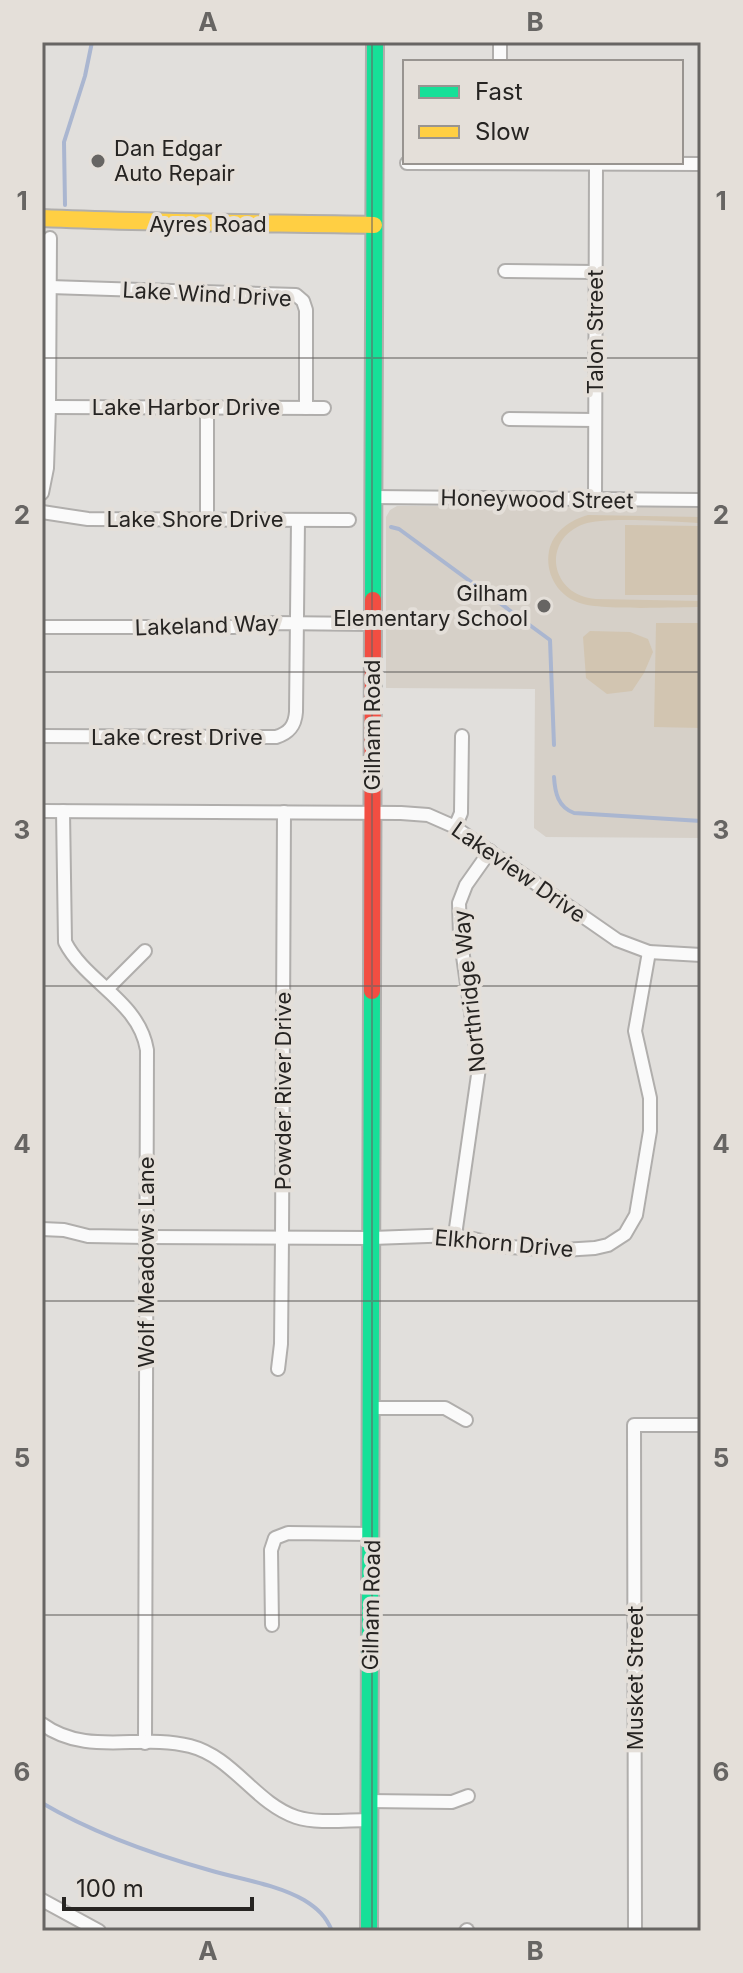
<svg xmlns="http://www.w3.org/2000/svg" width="743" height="1973" viewBox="0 0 743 1973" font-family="Inter,sans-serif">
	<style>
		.built { fill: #d6d0c8 }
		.green { fill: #d2c5b1 }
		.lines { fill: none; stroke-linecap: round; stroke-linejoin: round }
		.stream { stroke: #aab6d0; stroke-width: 4 }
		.street-casing { stroke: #b0aeac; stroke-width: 16 }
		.fast-casing { stroke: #b0aeac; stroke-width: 20 }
		.slow-casing { stroke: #b0aeac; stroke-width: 20 }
		.jam-casing { stroke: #b0aeac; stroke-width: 20 }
		.street { stroke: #fafafa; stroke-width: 12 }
		.fast { stroke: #16e098; stroke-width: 16 }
		.slow { stroke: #ffcf43; stroke-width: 16 }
		.jam { stroke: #f24e42; stroke-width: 16 }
		.grid { fill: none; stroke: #676563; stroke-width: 2; stroke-opacity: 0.55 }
		.poi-dot { fill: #676563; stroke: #e4dfd9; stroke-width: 3 }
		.labels { text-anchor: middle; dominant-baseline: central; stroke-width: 8; stroke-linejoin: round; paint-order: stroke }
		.poi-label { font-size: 22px; fill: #262422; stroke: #e4dfd9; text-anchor: start }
		.street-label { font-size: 22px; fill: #262422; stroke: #e4dfd9 }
		.neatline { fill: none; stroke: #676563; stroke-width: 3 }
		.grid-label { font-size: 26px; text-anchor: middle; font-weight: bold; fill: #676563 }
	</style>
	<rect width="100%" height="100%" fill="#e1dfdc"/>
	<polygon class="built" points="397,506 701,507 701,838 546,837 534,828 535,689 386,688 386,517 390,510"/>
	<g class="green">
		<path d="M588 515 701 517V523C676 522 604 516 584 524 540 540 551 596 596 599L701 601V607C676 607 595 611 577 602 557 594 545 573 549 551 553 532 570 520 588 515Z"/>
		<polygon points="625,525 701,526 701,595 625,595"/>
		<polygon points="656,623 701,623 701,728 654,727"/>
		<polygon points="590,631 630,632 648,639 653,652 644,673 632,691 607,694 586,678 583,637"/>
	</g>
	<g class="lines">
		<g class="stream">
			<polyline points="65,205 64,142 85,76 92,42"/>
			<polyline points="391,527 399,529 550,640 554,745"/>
			<path d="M554 777C555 793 558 807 574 813L701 821"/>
			<path d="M42 1803C93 1833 152 1854 209 1870 239 1879 276 1884 304 1900 317 1908 326 1916 332 1931"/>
		</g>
		<defs>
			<g id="street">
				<polyline points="500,42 500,62"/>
				<polyline points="407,163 701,164"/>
				<polyline points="505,271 595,272"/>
				<polyline points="50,287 296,295 303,301 306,310 306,408"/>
				<polyline points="49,407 324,408"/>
				<polyline points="207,408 207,520"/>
				<polyline points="509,419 595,420"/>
				<polyline points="42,493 47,468 49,407 50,238"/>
				<polyline points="373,497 701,500"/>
				<polyline points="595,500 596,164"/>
				<polyline points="42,512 88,519 349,520"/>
				<polyline points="42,627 233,627 272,623 373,624"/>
				<path d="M42 736 276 737C289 733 295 726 296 712L298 520"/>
				<polyline points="42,811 401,813 428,815 453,826 617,940 649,952 701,955"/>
				<path d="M63 811 65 942C86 983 139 1001 147 1050L145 1743"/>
				<polyline points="455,827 461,813 462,736"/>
				<polyline points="108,988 145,951"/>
				<polyline points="42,1229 64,1230 88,1236 146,1237 372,1238 455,1235 509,1247 563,1250 595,1248 608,1245 625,1234 636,1215 650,1131 650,1098 635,1031 649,952"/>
				<polyline points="455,1235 479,1068 460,935 459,903 466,885 490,851"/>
				<polyline points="278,1369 281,1344 282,1237 284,812"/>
				<polyline points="372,1408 445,1408 466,1420"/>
				<polyline points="272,1625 271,1550 275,1538 288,1533 372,1534"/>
				<path d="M42 1724C87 1757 140 1733 190 1746 233 1757 255 1803 296 1817 318 1824 346 1820 369 1820"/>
				<polyline points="369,1801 452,1802 468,1796"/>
				<polyline points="42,1900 99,1931"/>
				<polyline points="466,1931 467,1930"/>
				<polyline points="635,1931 634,1425 701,1425"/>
			</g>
			<g id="fast">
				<polyline points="373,600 375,42"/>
				<polyline points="369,1931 372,991"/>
			</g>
			<path id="slow" d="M42 218C153 223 263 223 374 225"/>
			<polyline id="jam" points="372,991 373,600"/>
		</defs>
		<use href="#street" class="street-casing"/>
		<use href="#fast" class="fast-casing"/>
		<use href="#slow" class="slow-casing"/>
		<use href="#jam" class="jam-casing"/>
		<use href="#street" class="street"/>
		<use href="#fast" class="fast"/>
		<use href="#slow" class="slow"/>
		<use href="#jam" class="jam"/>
	</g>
	<path class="grid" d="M372 42V1931M42 358H701M42 672H701M42 986H701M42 1301H701M42 1615H701"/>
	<g class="poi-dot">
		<circle cx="98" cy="161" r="8"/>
		<circle cx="544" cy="606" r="8"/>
	</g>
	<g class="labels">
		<g class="poi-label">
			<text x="114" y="148">Dan Edgar<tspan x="114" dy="25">Auto Repair</tspan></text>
			<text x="528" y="593" text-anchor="end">Gilham<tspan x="528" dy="25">Elementary School</tspan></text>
		</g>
		<g class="street-label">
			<text x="208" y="224">Ayres Road</text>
			<text transform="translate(207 294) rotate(3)">Lake Wind Drive</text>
			<text transform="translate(595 332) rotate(-90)">Talon Street</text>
			<text x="186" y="407">Lake Harbor Drive</text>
			<text transform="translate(537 499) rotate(1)">Honeywood Street</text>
			<text x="195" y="519">Lake Shore Drive</text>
			<text transform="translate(207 625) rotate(-2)">Lakeland Way</text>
			<text transform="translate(372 725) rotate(-90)">Gilham Road</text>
			<text x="177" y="737">Lake Crest Drive</text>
			<text transform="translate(519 872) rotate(35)">Lakeview Drive</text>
			<text transform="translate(469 991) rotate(-96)">Northridge Way</text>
			<text transform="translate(283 1091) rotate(-90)">Powder River Drive</text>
			<text transform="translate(504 1243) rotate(5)">Elkhorn Drive</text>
			<text transform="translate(146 1262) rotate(-90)">Wolf Meadows Lane</text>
			<text transform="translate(371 1605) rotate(-89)">Gilham Road</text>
			<text transform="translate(635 1678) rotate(-90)">Musket Street</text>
		</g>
	</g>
	<rect width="743" height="1973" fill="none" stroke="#e4dfd9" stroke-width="88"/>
	<rect x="403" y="60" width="280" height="104" fill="#e4dfd9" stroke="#989490" stroke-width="2"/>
	<rect x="419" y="86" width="40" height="12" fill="#16e098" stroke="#989490" stroke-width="2"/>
	<text x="475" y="100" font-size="24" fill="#262422">Fast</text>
	<rect x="419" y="126" width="40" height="12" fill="#ffcf43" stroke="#989490" stroke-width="2"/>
	<text x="475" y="140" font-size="24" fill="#262422">Slow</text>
	<path d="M64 1897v12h188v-12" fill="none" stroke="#262422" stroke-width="4"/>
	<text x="76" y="1897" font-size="24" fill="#262422" stroke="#e4dfd9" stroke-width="6" paint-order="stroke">100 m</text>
	<rect x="44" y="44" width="655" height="1885" class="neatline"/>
	<g class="grid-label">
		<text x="208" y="31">A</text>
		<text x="535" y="31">B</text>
		<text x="22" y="210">1</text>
		<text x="721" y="210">1</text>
		<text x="22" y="524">2</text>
		<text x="721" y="524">2</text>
		<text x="22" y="839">3</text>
		<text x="721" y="839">3</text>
		<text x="22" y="1153">4</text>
		<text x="721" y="1153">4</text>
		<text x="22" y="1467">5</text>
		<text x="721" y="1467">5</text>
		<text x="22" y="1781">6</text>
		<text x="721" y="1781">6</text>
		<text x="208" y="1960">A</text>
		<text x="535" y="1960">B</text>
	</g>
</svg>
